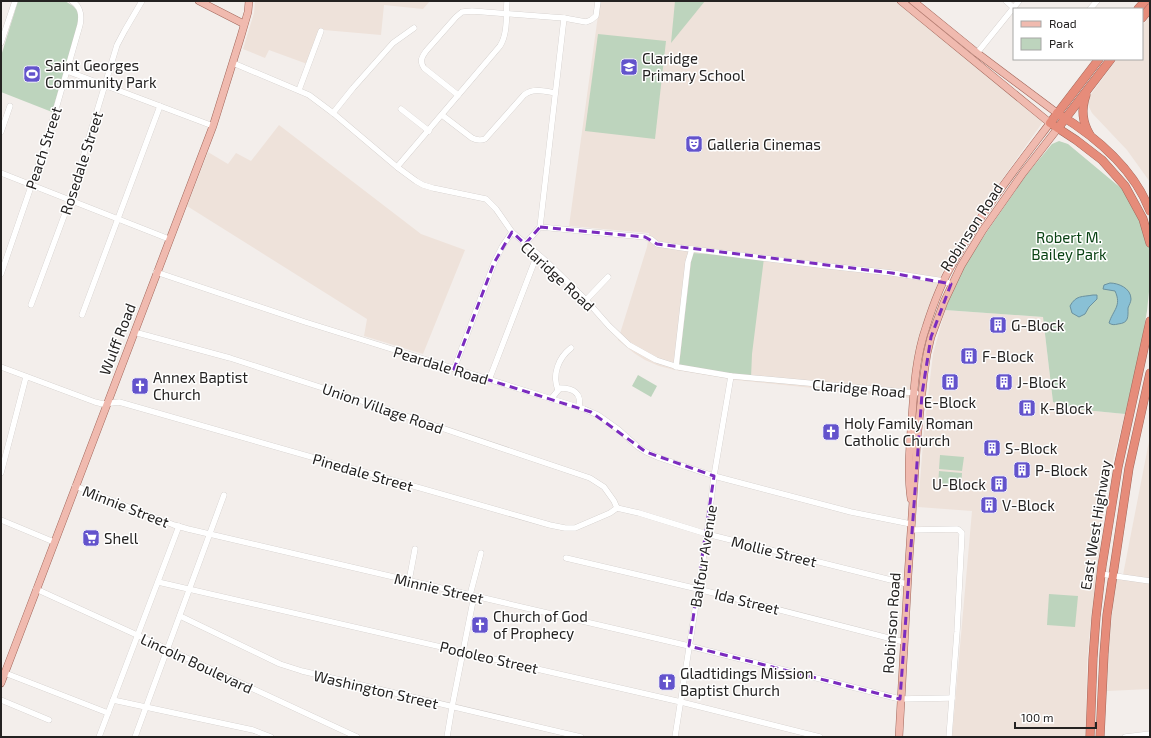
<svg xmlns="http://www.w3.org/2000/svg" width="1151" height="738" viewBox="0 0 1151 738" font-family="'Exo 2',sans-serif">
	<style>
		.built { fill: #eee2da }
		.green { fill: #bdd4bd }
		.water { fill: #89c0d5; stroke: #6b919f }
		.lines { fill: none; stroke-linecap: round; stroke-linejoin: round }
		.minor-casing { stroke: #cac5c2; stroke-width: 6 }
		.major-casing { stroke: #a2675b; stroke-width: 8 }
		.highway-casing { stroke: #a2675b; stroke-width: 9 }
		.minor { stroke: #fff; stroke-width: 5.5 }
		.major { stroke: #f0baaf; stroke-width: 7 }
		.highway { stroke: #e68c7a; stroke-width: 8 }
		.marked { fill: none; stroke: #7b2cbf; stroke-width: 3; stroke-dasharray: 8 5; stroke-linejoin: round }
		.labels { text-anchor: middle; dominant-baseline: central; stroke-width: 3; stroke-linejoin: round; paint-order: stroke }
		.poi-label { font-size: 15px; fill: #242221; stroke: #fff; text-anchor: start }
		.street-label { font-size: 15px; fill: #242221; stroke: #fff }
		.park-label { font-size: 15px; fill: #0a4214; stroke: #fff }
	</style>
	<rect width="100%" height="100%" fill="#f3eeeb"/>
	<g class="built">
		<polygon points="255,1 430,1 423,9 384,5 381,35 324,30 310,65 269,50 265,58 243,49 254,13"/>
		<polygon points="600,1 898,1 1045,119 976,216 943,270 921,329 910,398 736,380 675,370 659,366 645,360 634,353 618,340 647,247 649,233 569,226"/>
		<polygon points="1150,16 1150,182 1127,150 1092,113 1086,101 1117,59 1142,59 1142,26"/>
		<polygon points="279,125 421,234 465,250 423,354 364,336 367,319 187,206 208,152 228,164 236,153 251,161"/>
		<polygon points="945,310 1043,317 1053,402 1074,409 1125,414 1107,484 1090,629 1087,663 1086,737 952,737 972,511 918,507 924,430 933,354"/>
		<polygon points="1150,436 1150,689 1107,691 1108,652 1116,579 1122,580"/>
	</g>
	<g class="green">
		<polygon points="18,1 65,1 73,6 76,9 79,15 78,25 52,112 1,92 1,56"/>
		<polygon points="675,1 705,1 671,43"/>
		<polygon points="598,34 666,41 655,139 585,131"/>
		<polygon points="1059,141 1068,144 1122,189 1130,201 1140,218 1149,247 1150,282 1147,311 1140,351 1125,414 1074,409 1053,402 1043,317 945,310 951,294 960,273 986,233 1027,174 1052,144"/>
		<polygon points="692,253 764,258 752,354 751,378 679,365"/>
		<polygon points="638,375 657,386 651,397 632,386"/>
		<polygon points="940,455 964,457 962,471 939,469"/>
		<polygon points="939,471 962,473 961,487 938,485"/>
		<polygon points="1049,594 1078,596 1075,627 1047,625"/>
	</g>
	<g class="water">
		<path d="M1110 283C1118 283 1131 288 1131 299 1131 302 1129 305 1128 308 1128 317 1129 323 1118 324 1114 325 1112 325 1109 323 1113 310 1122 306 1115 291L1103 289 1104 285Z"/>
		<path d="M1093 295H1097V299L1089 307 1085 314 1079 317 1072 313 1070 306C1076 295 1082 297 1093 295Z"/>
	</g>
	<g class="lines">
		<defs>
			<g id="minor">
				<polyline points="1006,1 1015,9"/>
				<polyline points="1090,9 1097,1"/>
				<polyline points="1,43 15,1"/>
				<polyline points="977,53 1019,1"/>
				<polyline points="233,63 309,95 333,113 397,167 416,181 423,185 433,188 486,199 496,209 512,232 547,262 586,300 609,326 629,345 656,360 678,367 731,376 916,393"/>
				<polyline points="67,71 213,126"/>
				<polyline points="299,90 321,31"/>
				<path d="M458 95 424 68C419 61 422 57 426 51L456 17 462 12 472 11 564 18 586 22 591 20 596 16 598 1"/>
				<polyline points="401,109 429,131"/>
				<polyline points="333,113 353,88 393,43 414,28"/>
				<path d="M442 115 472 138C476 140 480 141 485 139L524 95C533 88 544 91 555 93"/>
				<polyline points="1,132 10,106"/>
				<path d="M397 167 500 46C508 33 506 16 507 1"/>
				<polyline points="1,173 169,239"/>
				<polyline points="540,227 645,237 651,239 657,244 683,248 819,265 892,273 944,281 951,284"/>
				<polyline points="525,244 540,227 564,18"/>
				<polyline points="156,272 305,322 584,409 598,415 619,430 638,447 646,452 660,458 714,476 851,512 911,524"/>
				<path d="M1 274 47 140 80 25C82 15 81 7 72 1"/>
				<polyline points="586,300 608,277"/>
				<polyline points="31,305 70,200 117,45 125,30 142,1"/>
				<polyline points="82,315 160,106"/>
				<polyline points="134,332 230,358 326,389 590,478 604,487 614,501 617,508"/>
				<polyline points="1,367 95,402 103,404 119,402 550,525 565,528 575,528 610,513 617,508"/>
				<polyline points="676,367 688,262 692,249"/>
				<polyline points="454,369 494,263 502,247 512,232"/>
				<polyline points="489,380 537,255"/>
				<path d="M558 390C552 375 558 358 571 348"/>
				<path d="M551 399 560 388C573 388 582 393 579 407"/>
				<polyline points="1,473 26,377"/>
				<polyline points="75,486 174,525 188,529 689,646 900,699 952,698"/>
				<polyline points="617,508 639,513 707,534 907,584"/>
				<polyline points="1,520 54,542"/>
				<polyline points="911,530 957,529 959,530 962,533 957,632 949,737"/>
				<polyline points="566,558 698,589 904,642"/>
				<polyline points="1101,574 1150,581"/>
				<polyline points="409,581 415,549"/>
				<polyline points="158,582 681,702 820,737"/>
				<polyline points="36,589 137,635 357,737"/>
				<polyline points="470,595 481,553"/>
				<polyline points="180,616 280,664 302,671 581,737"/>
				<polyline points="5,673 108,713"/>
				<polyline points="1,700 49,720"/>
				<polyline points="113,700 253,730 271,737"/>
				<polyline points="99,737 179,526"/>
				<polyline points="135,737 224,495"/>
				<polyline points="447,737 452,707 474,596"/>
				<polyline points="675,737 707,534 714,476 731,376"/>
				<polyline points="1125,737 1150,734"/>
			</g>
			<g id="major">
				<polyline points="199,1 244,24"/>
				<path d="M901 1 1050 123C1016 168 980 214 953 263 941 283 933 305 926 327 916 356 914 387 912 417 910 444 907 472 911 499"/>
				<polyline points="913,1 977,53 1057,113"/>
				<polyline points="1,683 213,126 241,36 248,12 249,1"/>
				<polyline points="899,737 908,576 917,440 924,374 927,354 931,337 944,302 961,266 983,230 1023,173 1058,128"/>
			</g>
			<g id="highway">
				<polyline points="1138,9 1145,1"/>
				<polyline points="1142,18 1150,8"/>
				<polyline points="1099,59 1050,123 1076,140 1102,160 1125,186 1143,219 1150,243"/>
				<path d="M1086 95C1081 109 1082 122 1090 135"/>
				<path d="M1057 113C1095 136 1134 169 1150 211"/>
				<polyline points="1058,128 1111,59"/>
				<polyline points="1090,737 1093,658 1096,617 1102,566 1118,467 1150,321"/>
				<polyline points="1100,737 1104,654 1107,615 1129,468 1150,373"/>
			</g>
		</defs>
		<use href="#minor" class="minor-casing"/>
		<use href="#major" class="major-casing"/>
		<use href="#highway" class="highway-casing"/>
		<use href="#minor" class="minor"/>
		<use href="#major" class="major"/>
		<use href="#highway" class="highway"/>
	</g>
	<path class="marked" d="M540 227 645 237 657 244 892 273 951 284 931 337 922 394 900 699 689 646 714 476 646 452 591 412 454 369 494 263 512 232 525 244Z"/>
	<defs>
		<symbol id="school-square" viewBox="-11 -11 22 22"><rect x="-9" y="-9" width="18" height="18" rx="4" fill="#6353cc" stroke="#fff"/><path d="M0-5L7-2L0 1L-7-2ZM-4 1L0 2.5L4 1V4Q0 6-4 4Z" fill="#fff"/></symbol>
		<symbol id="stadium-square" viewBox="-11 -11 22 22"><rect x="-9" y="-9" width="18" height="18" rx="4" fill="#6353cc" stroke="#fff"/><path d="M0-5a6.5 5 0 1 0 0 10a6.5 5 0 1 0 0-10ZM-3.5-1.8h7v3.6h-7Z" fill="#fff"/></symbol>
		<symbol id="theatre-square" viewBox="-11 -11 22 22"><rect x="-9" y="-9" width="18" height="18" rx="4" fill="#6353cc" stroke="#fff"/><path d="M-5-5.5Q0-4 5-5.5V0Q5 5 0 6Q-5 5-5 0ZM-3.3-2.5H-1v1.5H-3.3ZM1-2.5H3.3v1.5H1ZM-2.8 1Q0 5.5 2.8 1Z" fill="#fff"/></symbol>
		<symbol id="building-square" viewBox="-11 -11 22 22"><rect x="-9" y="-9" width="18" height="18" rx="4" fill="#6353cc" stroke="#fff"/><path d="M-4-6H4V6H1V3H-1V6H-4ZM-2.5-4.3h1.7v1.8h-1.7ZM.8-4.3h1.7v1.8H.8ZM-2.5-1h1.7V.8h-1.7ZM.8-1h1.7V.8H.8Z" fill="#fff"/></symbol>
		<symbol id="church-square" viewBox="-11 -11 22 22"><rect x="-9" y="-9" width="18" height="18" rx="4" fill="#6353cc" stroke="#fff"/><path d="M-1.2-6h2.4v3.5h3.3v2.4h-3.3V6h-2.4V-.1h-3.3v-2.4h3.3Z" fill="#fff"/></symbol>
		<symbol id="supermarket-square" viewBox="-11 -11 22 22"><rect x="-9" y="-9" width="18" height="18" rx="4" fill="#6353cc" stroke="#fff"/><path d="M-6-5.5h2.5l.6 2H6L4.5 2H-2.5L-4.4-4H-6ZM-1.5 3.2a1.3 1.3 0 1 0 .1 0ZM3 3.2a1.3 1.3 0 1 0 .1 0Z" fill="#fff"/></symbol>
	</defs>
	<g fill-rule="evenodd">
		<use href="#school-square" x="619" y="57" width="20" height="20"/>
		<use href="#stadium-square" x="22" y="64" width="20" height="20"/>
		<use href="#theatre-square" x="684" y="134" width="20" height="20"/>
		<use href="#building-square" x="988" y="315" width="20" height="20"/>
		<use href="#building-square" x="959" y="346" width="20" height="20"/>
		<use href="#building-square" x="940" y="372" width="20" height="20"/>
		<use href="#building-square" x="994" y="372" width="20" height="20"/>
		<use href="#church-square" x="130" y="376" width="20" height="20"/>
		<use href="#building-square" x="1017" y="398" width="20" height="20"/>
		<use href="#church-square" x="821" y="422" width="20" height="20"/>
		<use href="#building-square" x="982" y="438" width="20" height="20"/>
		<use href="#building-square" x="1012" y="460" width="20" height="20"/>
		<use href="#building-square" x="989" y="474" width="20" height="20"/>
		<use href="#building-square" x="979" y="495" width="20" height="20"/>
		<use href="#supermarket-square" x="81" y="528" width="20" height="20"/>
		<use href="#church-square" x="470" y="615" width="20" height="20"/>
		<use href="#church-square" x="657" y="672" width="20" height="20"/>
	</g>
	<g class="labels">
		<g class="poi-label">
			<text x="642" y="58">Claridge<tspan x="642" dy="17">Primary School</tspan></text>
			<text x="45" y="65">Saint Georges<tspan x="45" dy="17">Community Park</tspan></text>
			<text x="707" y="144">Galleria Cinemas</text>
			<text x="1011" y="325">G-Block</text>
			<text x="982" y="356">F-Block</text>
			<text x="153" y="377">Annex Baptist<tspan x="153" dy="17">Church</tspan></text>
			<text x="1017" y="382">J-Block</text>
			<text x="950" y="402" text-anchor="middle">E-Block</text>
			<text x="1040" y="408">K-Block</text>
			<text x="844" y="423">Holy Family Roman<tspan x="844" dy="17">Catholic Church</tspan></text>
			<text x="1005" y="448">S-Block</text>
			<text x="1035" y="470">P-Block</text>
			<text x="986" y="484" text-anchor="end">U-Block</text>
			<text x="1002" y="505">V-Block</text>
			<text x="104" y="538">Shell</text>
			<text x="493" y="616">Church of God<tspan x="493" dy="17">of Prophecy</tspan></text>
			<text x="680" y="673">Gladtidings Mission<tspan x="680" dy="17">Baptist Church</tspan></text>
		</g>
		<g class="street-label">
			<text transform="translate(43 148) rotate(-72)">Peach Street</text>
			<text transform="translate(81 163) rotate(-72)">Rosedale Street</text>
			<text transform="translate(971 227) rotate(-57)">Robinson Road</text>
			<text transform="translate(558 276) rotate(43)">Claridge Road</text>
			<text transform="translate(117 339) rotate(-69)">Wulff Road</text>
			<text transform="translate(441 365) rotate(17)">Peardale Road</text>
			<text transform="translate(859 388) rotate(5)">Claridge Road</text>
			<text transform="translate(383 408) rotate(19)">Union Village Road</text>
			<text transform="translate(363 472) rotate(16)">Pinedale Street</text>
			<text transform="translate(126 506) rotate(21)">Minnie Street</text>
			<text transform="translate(1095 525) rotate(-81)">East West Highway</text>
			<text transform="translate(774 551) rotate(14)">Mollie Street</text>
			<text transform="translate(703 556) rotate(-81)">Balfour Avenue</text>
			<text transform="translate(439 588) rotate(13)">Minnie Street</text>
			<text transform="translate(747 601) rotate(14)">Ida Street</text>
			<text transform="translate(891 623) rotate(-86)">Robinson Road</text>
			<text transform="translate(489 657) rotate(13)">Podoleo Street</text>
			<text transform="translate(197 663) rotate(25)">Lincoln Boulevard</text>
			<text transform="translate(376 689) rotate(13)">Washington Street</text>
		</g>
		<g class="park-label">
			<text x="1069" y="237">Robert M.<tspan x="1069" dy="17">Bailey Park</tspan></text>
		</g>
	</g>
	<rect width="1151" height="738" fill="none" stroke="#242221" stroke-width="4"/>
	<rect x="1013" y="8" width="130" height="52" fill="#ffffff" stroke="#a7a7a6"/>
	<rect x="1021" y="21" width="20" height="6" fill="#f0baaf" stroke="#a7a7a6"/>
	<text x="1049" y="28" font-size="12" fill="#242221">Road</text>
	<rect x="1021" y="38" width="20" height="12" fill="#bdd4bd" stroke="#a7a7a6"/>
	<text x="1049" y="48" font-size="12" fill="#242221">Park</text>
	<path d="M1015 722v6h81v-6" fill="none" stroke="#242221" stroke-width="2"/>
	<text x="1021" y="722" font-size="12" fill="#242221" stroke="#ffffff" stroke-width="3" paint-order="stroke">100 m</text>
</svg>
